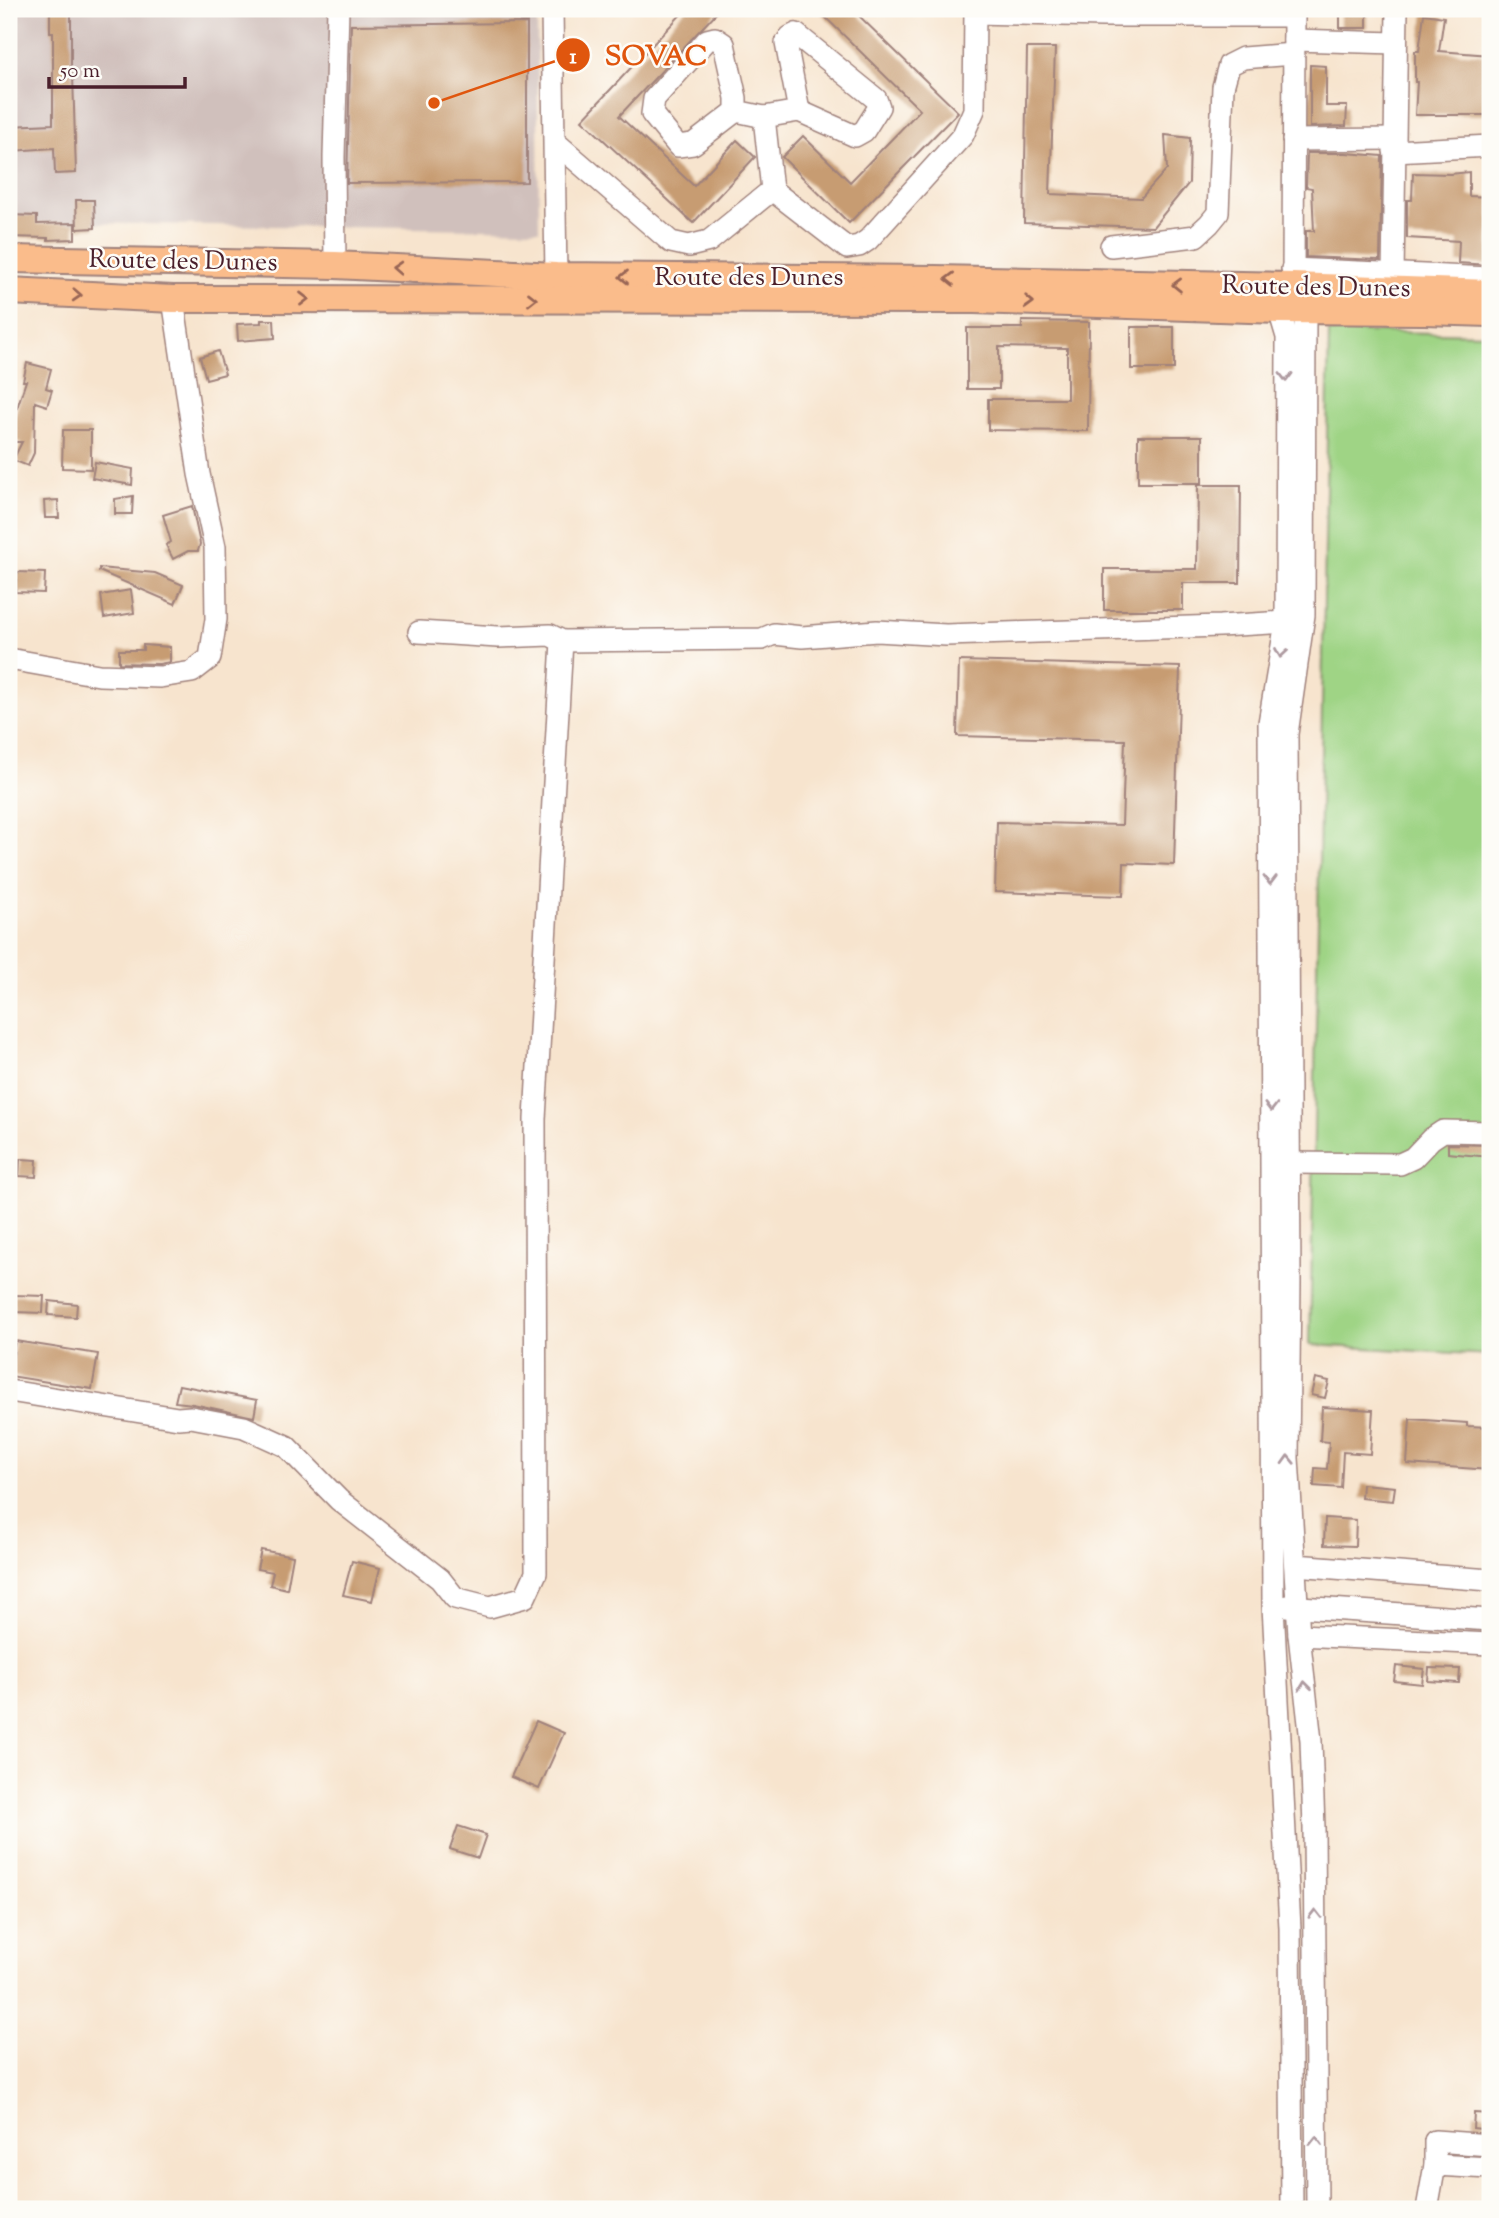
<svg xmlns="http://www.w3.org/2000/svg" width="1499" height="2218" viewBox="0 0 1499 2218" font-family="'Sorts Mill Goudy',serif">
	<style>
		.industrial { fill: #d0c0bc }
		.green { fill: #9fd485; stroke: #747a58; stroke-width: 2 }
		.building { fill: #c79c72 }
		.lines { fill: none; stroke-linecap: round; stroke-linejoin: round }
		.minor-casing { stroke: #a0827c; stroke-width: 24 }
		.major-casing { stroke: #a0827c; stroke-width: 30 }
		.minor { stroke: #fff; stroke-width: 21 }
		.major { stroke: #fabc8b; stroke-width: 26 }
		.oneway { stroke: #996656 }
		.oneway2 { stroke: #ae9aa0 }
		.labels { text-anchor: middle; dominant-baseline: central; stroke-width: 5; stroke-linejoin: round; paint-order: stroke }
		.street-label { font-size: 26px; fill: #4a1f2b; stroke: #fdfcf7 }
		.leader { fill: none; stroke: #e0560e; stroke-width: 2.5 }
		.callout-dot { fill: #e0560e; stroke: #fdfcf7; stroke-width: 2.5 }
		.mark-label { font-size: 21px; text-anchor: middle; font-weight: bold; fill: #fff }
		.callout-label { font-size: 28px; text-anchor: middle; font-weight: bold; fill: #e0560e; stroke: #fdfcf7; stroke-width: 5; stroke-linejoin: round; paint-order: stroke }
	</style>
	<rect width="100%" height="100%" fill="#fdfcf7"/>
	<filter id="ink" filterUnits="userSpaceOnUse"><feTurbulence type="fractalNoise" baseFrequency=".0143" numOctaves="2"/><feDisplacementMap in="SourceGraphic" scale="14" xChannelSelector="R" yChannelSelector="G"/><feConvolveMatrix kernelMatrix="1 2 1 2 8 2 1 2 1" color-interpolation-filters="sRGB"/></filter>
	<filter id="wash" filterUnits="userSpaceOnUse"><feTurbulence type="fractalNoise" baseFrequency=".00686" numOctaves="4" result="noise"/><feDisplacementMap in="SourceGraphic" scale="28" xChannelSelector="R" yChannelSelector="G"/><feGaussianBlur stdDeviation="1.57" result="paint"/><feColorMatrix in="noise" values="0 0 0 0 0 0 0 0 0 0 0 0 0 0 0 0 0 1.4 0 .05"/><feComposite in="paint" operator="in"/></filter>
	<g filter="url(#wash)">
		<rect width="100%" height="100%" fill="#f7e4ce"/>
		<polygon class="industrial" points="9,9 537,9 539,230 9,222"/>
		<polygon class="green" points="1329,331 1490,334 1490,1355 1310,1345"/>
		<g id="blocks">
			<g class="building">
				<polygon points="50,9 71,9 71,75 73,75 76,173 55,174 54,148 11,151 9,126 53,124 53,32 50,32"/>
				<polygon points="686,9 720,9 619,116 694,186 737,140 755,157 693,223 582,120"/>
				<polygon points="817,9 852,9 958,112 849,223 782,157 803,136 850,182 920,110"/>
				<rect x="1340" y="9" width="27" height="19"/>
				<polygon points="1424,14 1444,17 1439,51 1490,55 1490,115 1415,115 1417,82 1415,82 1415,51 1419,51"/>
				<polygon points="527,23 527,182 347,183 351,25"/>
				<polygon points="1027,48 1055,48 1050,194 1141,198 1167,169 1165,135 1190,138 1189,183 1153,227 1024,223"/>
				<polygon points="1310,65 1326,66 1326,106 1347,106 1346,126 1310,127"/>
				<polygon points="1307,153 1346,153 1382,156 1380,260 1306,257 1306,231 1314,231 1312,188 1306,187"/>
				<polygon points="1469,172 1469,196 1490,197 1489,265 1458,263 1459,241 1407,238 1407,200 1412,200 1413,173 1450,174"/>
				<polygon points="76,200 94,200 95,228 77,229"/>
				<polygon points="9,215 37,216 37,224 75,223 75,239 48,240 48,238 9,237"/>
				<polygon points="261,320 274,320 275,338 238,341 237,324 261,323"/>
				<polygon points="1022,321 1089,322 1088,431 988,430 988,399 1067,399 1067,348 999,347 999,389 967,389 967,328 1022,328"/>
				<rect x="1131" y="327" width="43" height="42"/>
				<polygon points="218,351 225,374 206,379 200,357"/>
				<polygon points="27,363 51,369 46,388 52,390 47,406 35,402 34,453 28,466 13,460 22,442 9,442 9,420 13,420 26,381 23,381"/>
				<polygon points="63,430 91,430 91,469 62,468"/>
				<rect x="1138" y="436" width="64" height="47"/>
				<polygon points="95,462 133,469 132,485 92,478"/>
				<polygon points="1198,485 1241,485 1240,583 1183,583 1183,610 1104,610 1104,569 1197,569"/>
				<polygon points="133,496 132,514 115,514 115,499"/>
				<polygon points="58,500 59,518 45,518 44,501"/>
				<polygon points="192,506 200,544 198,551 188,551 173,559 166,545 171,542 163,515"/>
				<polygon points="99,568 155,573 183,585 175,604 99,571"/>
				<polygon points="17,572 45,573 44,593 15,592"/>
				<polygon points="131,590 134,613 104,618 101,595"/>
				<polygon points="143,645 170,647 170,662 159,664 119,663 119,650 143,650"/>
				<polygon points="959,661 1180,667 1174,865 1124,863 1123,896 995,892 997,822 1122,825 1125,740 957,736"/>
				<polygon points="1448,1144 1490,1145 1490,1157 1448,1153"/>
				<polygon points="20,1159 37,1160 36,1177 19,1176"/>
				<polygon points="14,1295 44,1296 43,1313 14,1312"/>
				<polygon points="49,1301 77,1304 76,1317 48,1315"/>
				<polygon points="15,1341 98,1354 92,1389 10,1376"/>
				<polygon points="1315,1378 1329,1381 1325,1398 1311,1395"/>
				<polygon points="179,1385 257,1400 254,1417 193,1404 175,1402"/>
				<polygon points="1322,1407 1373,1410 1370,1454 1343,1452 1341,1488 1314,1486 1315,1468 1327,1469 1329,1442 1320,1441"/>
				<polygon points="1410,1419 1467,1423 1467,1426 1490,1427 1490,1470 1407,1464"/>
				<polygon points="1362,1484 1395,1487 1393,1501 1361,1498"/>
				<polygon points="1325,1518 1356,1520 1355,1546 1324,1545"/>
				<polygon points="261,1550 293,1556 287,1589 270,1585 273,1572 257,1569"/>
				<polygon points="352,1561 380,1568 372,1601 343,1595"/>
				<polygon points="1396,1666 1424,1669 1422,1684 1394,1681"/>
				<polygon points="1429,1668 1460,1669 1459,1683 1428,1681"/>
				<polygon points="536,1721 564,1733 539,1789 511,1777"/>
				<polygon points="458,1826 486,1835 478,1858 450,1849"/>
				<polygon points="1474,2113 1490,2114 1490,2130 1473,2128"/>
			</g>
		</g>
	</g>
	<g filter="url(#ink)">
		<use href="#blocks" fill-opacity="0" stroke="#a0827c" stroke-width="2"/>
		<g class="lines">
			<defs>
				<g id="minor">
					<polyline points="552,9 556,276"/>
					<polyline points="975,13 1102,16 1294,16"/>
					<polyline points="1294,40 1395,43"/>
					<polyline points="736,111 736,98 724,44 715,38 707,40 654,99 652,114 678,146 693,144 736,111 764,117 772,190 847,248 859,246 868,240 963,135 974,110 975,9"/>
					<polyline points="764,117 799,111 855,136 864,131 879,107 876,99 796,34 790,37 786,43 799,111"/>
					<polyline points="1293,140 1394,139"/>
					<polyline points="555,142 671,242 689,246 709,241 772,190"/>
					<polyline points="1394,151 1490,146"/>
					<polyline points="1111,246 1196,236 1209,224 1218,213 1223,87 1229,65 1243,58 1293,54"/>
					<polyline points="335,265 334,157 338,9"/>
					<polyline points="1292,269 1490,278"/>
					<polyline points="1393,275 1397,9"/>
					<polyline points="1293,286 1294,9"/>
					<polyline points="1279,310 1287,337 1286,622 1269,723 1273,1606 1290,1928 1292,2209"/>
					<polyline points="1305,310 1304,615 1287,734 1290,1282 1288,1458 1299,1635 1311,1741 1314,1828 1317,2209"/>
					<polyline points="419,632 498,637 550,635 562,641 762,639 774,634 802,637 877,631 946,635 1220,626 1286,622"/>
					<polyline points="9,659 99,675 160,677 192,672 210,658 216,619 215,547 199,474 173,299"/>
					<polyline points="1289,1163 1400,1164 1413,1158 1431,1139 1443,1131 1490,1132"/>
					<polyline points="9,1391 178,1418 191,1417 244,1427 286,1446 339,1500 440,1579 455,1598 490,1607 525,1597 536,1573 535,1119 562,641"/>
					<polyline points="1295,1565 1490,1580"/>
					<polyline points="1286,1606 1490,1620"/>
					<polyline points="1299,1635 1490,1644"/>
					<polyline points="1435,2165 1490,2168"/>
					<polyline points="1427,2209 1435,2165 1435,2141 1490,2145"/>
				</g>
				<g id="major">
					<polyline points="9,259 335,265 556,276 936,279 1293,286 1490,293"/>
					<polyline points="9,291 173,299 974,300 1279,310 1424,311 1490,313"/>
				</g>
			</defs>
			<use href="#minor" class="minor-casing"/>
			<use href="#major" class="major-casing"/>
			<use href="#minor" class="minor"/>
			<use href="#major" class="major"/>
		</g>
		<defs><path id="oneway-chevron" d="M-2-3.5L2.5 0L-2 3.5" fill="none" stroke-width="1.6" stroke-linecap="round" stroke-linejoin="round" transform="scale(1.75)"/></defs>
		<g class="oneway">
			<use href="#oneway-chevron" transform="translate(397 268) rotate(-177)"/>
			<use href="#oneway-chevron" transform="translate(624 277) rotate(-180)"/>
			<use href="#oneway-chevron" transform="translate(950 279) rotate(-179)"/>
			<use href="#oneway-chevron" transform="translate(1177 285) rotate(-179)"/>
			<use href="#oneway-chevron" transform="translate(77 295) rotate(3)"/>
			<use href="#oneway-chevron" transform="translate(304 299)"/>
			<use href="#oneway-chevron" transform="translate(532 299)"/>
			<use href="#oneway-chevron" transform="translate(1029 302) rotate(2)"/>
		</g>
		<g class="oneway2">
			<use href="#oneway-chevron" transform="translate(1286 377) rotate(90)"/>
			<use href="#oneway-chevron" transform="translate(1281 653) rotate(99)"/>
			<use href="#oneway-chevron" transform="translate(1270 880) rotate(90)"/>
			<use href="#oneway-chevron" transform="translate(1271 1107) rotate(90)"/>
			<use href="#oneway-chevron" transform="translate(1288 1460) rotate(-92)"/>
			<use href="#oneway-chevron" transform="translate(1305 1686) rotate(-97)"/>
			<use href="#oneway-chevron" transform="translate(1315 1914) rotate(-90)"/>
			<use href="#oneway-chevron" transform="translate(1316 2141) rotate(-90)"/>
		</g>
	</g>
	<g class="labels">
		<g class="street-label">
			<text transform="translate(183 262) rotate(1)">Route des Dunes</text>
			<text x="749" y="278">Route des Dunes</text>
			<text transform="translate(1316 288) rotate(1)">Route des Dunes</text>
		</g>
	</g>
	<path class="leader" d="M434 103L573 55"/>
	<g class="callout-dot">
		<circle cx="434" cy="103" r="7"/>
		<circle cx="573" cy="55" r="18"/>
	</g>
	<g class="mark-label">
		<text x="573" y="63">1</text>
	</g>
	<g class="callout-label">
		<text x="656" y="65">SOVAC</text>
	</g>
	<rect width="1499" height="2218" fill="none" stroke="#fdfcf7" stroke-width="35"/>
	<path d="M49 77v10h136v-10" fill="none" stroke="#4a1f2b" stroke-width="3.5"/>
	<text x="60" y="77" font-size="21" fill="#4a1f2b" stroke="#fdfcf7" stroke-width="5" paint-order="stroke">50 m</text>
</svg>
